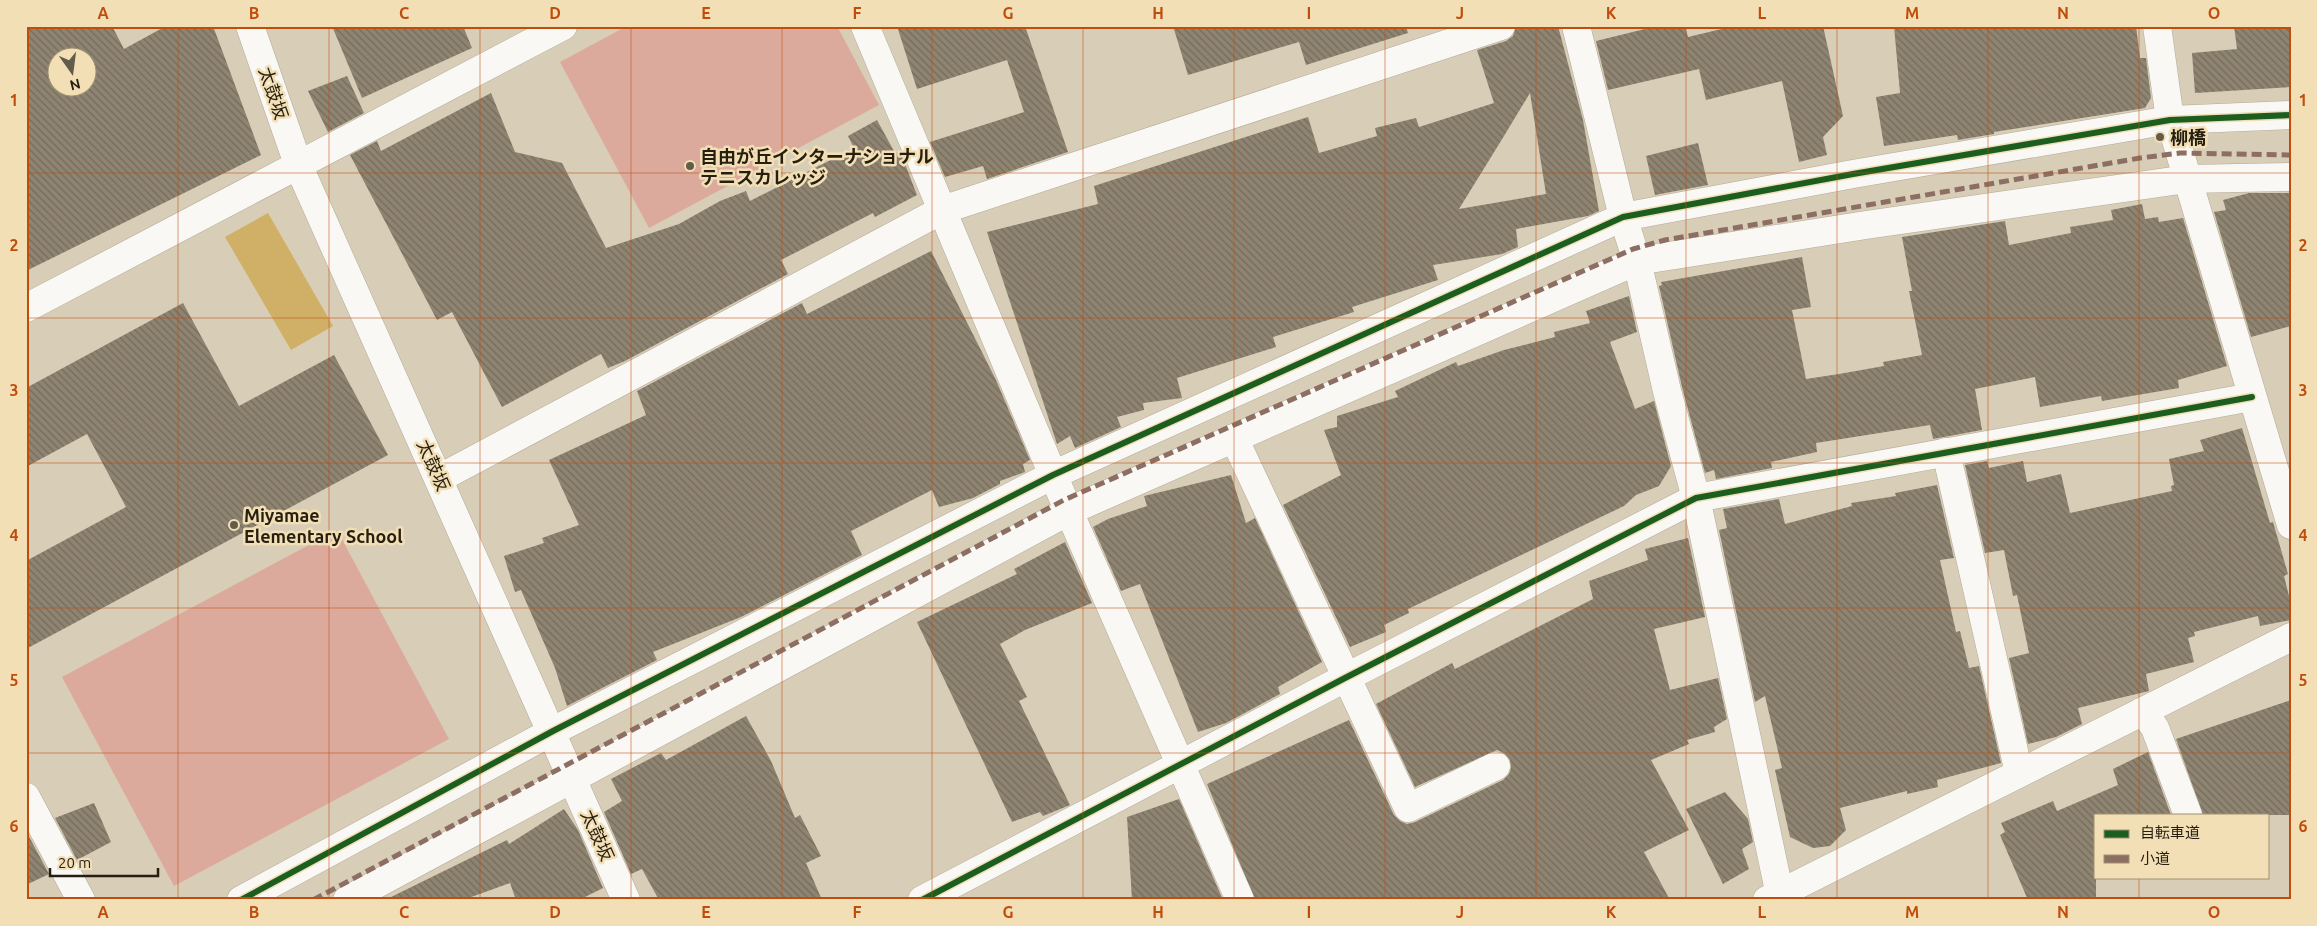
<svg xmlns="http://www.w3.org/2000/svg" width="2317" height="926" viewBox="0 0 2317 926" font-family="Ubuntu,'Noto Sans JP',sans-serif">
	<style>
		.pitch { fill: #dcaa9c }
		.water { fill: #d0b066 }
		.building { fill: url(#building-back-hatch); fill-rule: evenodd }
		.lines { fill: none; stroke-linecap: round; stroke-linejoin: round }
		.minor-casing { stroke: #b3aa99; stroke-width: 29 }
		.minor { stroke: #f9f8f4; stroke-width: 28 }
		.quiet { stroke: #8d6e63; stroke-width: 5; stroke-dasharray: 10 5; stroke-linecap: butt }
		.cycleway-casing { stroke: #f2dfb6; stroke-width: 9 }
		.cycleway { stroke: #1b5e20; stroke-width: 6 }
		.grid { fill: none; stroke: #c14d0d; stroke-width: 1; stroke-opacity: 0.55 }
		.poi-dot { fill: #645c4a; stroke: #f2dfb6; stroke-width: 2 }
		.labels { text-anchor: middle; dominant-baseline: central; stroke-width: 5; stroke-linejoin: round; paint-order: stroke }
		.street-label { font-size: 18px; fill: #261f10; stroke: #f2dfb6 }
		.poi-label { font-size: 18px; font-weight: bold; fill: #261f10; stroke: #f2dfb6; text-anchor: start }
		.neatline { fill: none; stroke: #c14d0d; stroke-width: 2 }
		.grid-label { font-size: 16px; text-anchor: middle; font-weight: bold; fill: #c14d0d }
	</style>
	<defs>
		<pattern id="building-back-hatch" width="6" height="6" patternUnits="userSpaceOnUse" patternTransform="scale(1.25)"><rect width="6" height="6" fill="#8e8471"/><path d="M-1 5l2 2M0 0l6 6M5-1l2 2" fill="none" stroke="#746b5b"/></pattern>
	</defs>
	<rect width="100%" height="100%" fill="#d8cdb7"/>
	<g class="pitch">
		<polygon points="627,26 837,26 879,105 649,228 560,62"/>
		<polygon points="337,530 449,739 174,886 62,677"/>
	</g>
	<polygon class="water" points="268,213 333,326 291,350 225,237"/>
	<g class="building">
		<path d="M26 26H112L124 49 166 26H213L261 155 26 271ZM58 58H88V88H58Z"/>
		<polygon points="332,26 463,26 472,48 362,98"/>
		<polygon points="897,26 1025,26 1068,152 987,179 983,166 945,177 930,142 1024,112 1007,60 917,89"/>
		<polygon points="1173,26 1406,26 1408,33 1306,65 1299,42 1188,75"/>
		<path d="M1516 26H1558L1583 120 1599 211 1588 216 1516 229 1518 247 1502 254 1433 265 1438 280 1352 307 1354 312 1273 337 1276 347 1177 378 1182 398 1143 403 1144 410 1117 417 1121 427 1075 448 1070 436 1057 444 987 232 1098 204 1094 186 1308 117 1319 153 1377 136 1375 128 1416 118 1419 127 1494 103 1477 50 1506 41 1513 36ZM1530 93 1546 194 1459 209 1504 136Z"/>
		<polygon points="1657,26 1685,26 1688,37 1734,26 1823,26 1843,116 1823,137 1827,155 1799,162 1782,81 1706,100 1699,69 1608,90 1596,41"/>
		<polygon points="1894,26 2136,26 2140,58 2146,58 2151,98 2145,108 1994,132 1994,134 1958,140 1957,135 1884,146 1876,97 1900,93"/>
		<polygon points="2234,26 2291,26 2291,87 2195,93 2192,53 2237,49"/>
		<polygon points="347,76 364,113 328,132 308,91"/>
		<polygon points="491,93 515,152 562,163 606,248 679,224 720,201 746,191 750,201 854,148 848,136 877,120 895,153 900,151 917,195 875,217 873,213 781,260 788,274 625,361 608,368 601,354 502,407 452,312 437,320 350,155 377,141 381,151"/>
		<polygon points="1698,143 1708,185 1655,195 1646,156"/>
		<polygon points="2249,193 2291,193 2291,326 2251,337 2214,212 2226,210 2223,200"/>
		<polygon points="2142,204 2145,219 2158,217 2159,222 2183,218 2227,366 2178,380 2179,388 2102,401 2101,396 2040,407 2035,377 1975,389 1982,430 1933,439 1930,425 1816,443 1817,452 1771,462 1772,468 1716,479 1714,470 1705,473 1682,387 1659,286 1662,285 1661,282 1802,257 1811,307 1792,310 1806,379 1839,374 1884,366 1883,362 1922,355 1909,291 1912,291 1902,237 2005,221 2009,245 2071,233 2070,227 2113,220 2111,210"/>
		<polygon points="931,251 996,380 1030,460 1023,464 1025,472 1000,481 1000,484 973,498 939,507 932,490 851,531 862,555 741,617 653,652 657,660 567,706 555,668 521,590 515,592 504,556 544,543 542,538 579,525 549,460 646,415 637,391 802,303 807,314"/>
		<polygon points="1629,296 1637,332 1610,342 1635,409 1654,401 1671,466 1659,486 1636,495 1624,506 1408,609 1409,613 1384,625 1386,632 1350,647 1283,505 1341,475 1324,430 1337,427 1337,416 1398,397 1395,391 1456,362 1458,366 1504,350 1555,337 1554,332 1590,323 1586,311"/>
		<polygon points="183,303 239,406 334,355 388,455 26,649 26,561 126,507 87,434 26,467 26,388"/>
		<polygon points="2242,428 2270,523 2273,522 2288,574 2284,576 2291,604 2291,620 2260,626 2258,616 2194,632 2195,636 2188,638 2194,662 2146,674 2149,691 2078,708 2082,724 2056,737 2028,744 2009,658 2029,653 2017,595 2013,596 2004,550 1985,553 1965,465 1987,461 1989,468 2023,461 2027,482 2061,474 2070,513 2172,491 2171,486 2174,485 2169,459 2204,451 2200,440"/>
		<polygon points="1231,475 1246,523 1255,518 1322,662 1278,687 1280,694 1226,723 1198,732 1140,584 1121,591 1093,527 1108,519 1147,506 1144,496"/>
		<polygon points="1937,485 1954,558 1940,560 1956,632 1960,631 1969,668 1979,666 2001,763 1937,780 1938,787 1907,794 1907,791 1840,808 1846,830 1830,846 1813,848 1790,837 1775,770 1782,768 1765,696 1755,702 1719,530 1727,528 1723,509 1779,499 1785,524 1852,506 1851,503 1896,496 1895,493"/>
		<polygon points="1688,538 1705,617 1654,629 1670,690 1718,678 1727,719 1714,727 1715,732 1687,740 1689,744 1651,760 1689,830 1644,852 1670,900 1255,900 1207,784 1349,720 1394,815 1400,821 1407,824 1415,822 1503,780 1509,774 1511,768 1510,760 1504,753 1497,750 1415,787 1376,704 1452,663 1455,669 1593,599 1589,581 1648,560 1645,549"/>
		<polygon points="1065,542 1092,603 1025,630 1000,644 1027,697 1019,701 1070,805 1043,816 1040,812 1012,822 917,622 1017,574 1014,569"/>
		<polygon points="2291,700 2291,815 2203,815 2176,739"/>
		<polygon points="746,716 771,761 795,818 800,815 821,856 806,863 822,900 659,900 642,869 631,874 604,812 622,801 611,779 661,753 666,760"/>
		<polygon points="2148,752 2171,815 2096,815 2096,900 2028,900 2000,835 2005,832 2001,823 2053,801 2057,811 2118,785 2113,769"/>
		<polygon points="1725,792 1748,819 1753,842 1742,849 1749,869 1723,884 1686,809"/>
		<polygon points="1179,799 1223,900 1132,900 1127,817"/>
		<polygon points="94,803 111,842 77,860 55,818"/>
		<polygon points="564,809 578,830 603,888 579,900 516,900 510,883 463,900 385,900 507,840 509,844"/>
		<polygon points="26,831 49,874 26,885"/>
	</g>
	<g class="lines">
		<defs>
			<g id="minor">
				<polyline points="250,26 299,167 626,900"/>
				<polyline points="865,26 1053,475 1240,900"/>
				<polyline points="1576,26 1623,217 1637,261 1667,391 1696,498 1781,900"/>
				<polyline points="2157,26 2170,120 2291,525"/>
				<polyline points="26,308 563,26"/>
				<polyline points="1234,438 1408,808 1496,766"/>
				<polyline points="1946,452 2019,773"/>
				<polyline points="440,478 942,210 1501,26"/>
				<polyline points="2143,711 2155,728 2188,815"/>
				<polyline points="26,797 81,900"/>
				<polyline points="241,900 553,731 1053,475 1623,217 1853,174 2170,120 2291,115"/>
				<polyline points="347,900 1069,511 1637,261 1866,225 2187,179 2291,177"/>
				<polyline points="922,900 1345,678 1696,498 2252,397"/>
				<polyline points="1767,900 2291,637"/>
			</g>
		</defs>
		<use href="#minor" class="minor-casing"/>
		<use href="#minor" class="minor"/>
		<polyline class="quiet" points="313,900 1064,500 1633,249 1665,240 2140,158 2180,153 2291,155"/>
		<defs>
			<g id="cycleway">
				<polyline points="241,900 553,731 1053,475 1623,217 1853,174 2170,120 2291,115"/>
				<polyline points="922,900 1345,678 1696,498 2252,397"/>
			</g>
		</defs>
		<use href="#cycleway" class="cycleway-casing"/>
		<use href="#cycleway" class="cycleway"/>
	</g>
	<path class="grid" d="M178 26V900M329 26V900M480 26V900M631 26V900M782 26V900M932 26V900M1083 26V900M1234 26V900M1385 26V900M1536 26V900M1686 26V900M1837 26V900M1988 26V900M2139 26V815M26 173H2291M26 318H2291M26 463H2291M26 608H2291M26 753H2291M2139 877V900"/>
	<g class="poi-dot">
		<circle cx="2160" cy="137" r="5"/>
		<circle cx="690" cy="166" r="5"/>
		<circle cx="234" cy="525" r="5"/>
	</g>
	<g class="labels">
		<g class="street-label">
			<text transform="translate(274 93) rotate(71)">太鼓坂</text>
			<text transform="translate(434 465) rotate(66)">太鼓坂</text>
			<text transform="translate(598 835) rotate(66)">太鼓坂</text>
		</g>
		<g class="poi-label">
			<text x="2170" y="137">柳橋</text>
			<text x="700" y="156">自由が丘インターナショナル<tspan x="700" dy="21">テニスカレッジ</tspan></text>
			<text x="244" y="515">Miyamae<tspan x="244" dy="21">Elementary School</tspan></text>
		</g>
	</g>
	<rect width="2317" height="926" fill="none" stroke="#f2dfb6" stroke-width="55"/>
	<rect x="2094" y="814" width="175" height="65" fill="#f2dfb6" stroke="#a09274"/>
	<rect x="2104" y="830" width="25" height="8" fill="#1b5e20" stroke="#a09274"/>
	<text x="2140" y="838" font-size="15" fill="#261f10">自転車道</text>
	<rect x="2104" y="855" width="25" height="8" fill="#8d6e63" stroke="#a09274"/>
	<text x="2140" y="864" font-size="15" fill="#261f10">小道</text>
	<g transform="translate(72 72) rotate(166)"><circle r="24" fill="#f2dfb6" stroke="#a09274"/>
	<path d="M0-4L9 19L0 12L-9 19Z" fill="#645c4a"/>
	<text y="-8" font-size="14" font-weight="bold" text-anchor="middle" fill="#261f10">N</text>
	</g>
	<path d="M50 868v8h108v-8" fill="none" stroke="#261f10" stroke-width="2.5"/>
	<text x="58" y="868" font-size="15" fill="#261f10" stroke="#f2dfb6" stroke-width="4" paint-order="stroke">20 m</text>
	<rect x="28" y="28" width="2262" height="870" class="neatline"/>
	<g class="grid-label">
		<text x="103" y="19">A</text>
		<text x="254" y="19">B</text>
		<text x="404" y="19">C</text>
		<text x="555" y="19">D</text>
		<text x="706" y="19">E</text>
		<text x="857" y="19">F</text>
		<text x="1008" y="19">G</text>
		<text x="1158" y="19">H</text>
		<text x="1309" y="19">I</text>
		<text x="1460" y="19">J</text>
		<text x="1611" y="19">K</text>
		<text x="1762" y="19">L</text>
		<text x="1912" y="19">M</text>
		<text x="2063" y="19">N</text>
		<text x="2214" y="19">O</text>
		<text x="14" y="106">1</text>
		<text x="2303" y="106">1</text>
		<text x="14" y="251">2</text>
		<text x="2303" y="251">2</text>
		<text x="14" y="396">3</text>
		<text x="2303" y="396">3</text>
		<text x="14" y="541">4</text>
		<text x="2303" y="541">4</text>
		<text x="14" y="686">5</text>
		<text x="2303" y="686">5</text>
		<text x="14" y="832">6</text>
		<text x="2303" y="832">6</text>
		<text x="103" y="918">A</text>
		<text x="254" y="918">B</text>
		<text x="404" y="918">C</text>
		<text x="555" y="918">D</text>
		<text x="706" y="918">E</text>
		<text x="857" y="918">F</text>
		<text x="1008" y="918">G</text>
		<text x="1158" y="918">H</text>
		<text x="1309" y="918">I</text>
		<text x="1460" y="918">J</text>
		<text x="1611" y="918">K</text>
		<text x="1762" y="918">L</text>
		<text x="1912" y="918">M</text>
		<text x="2063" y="918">N</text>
		<text x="2214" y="918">O</text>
	</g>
</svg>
